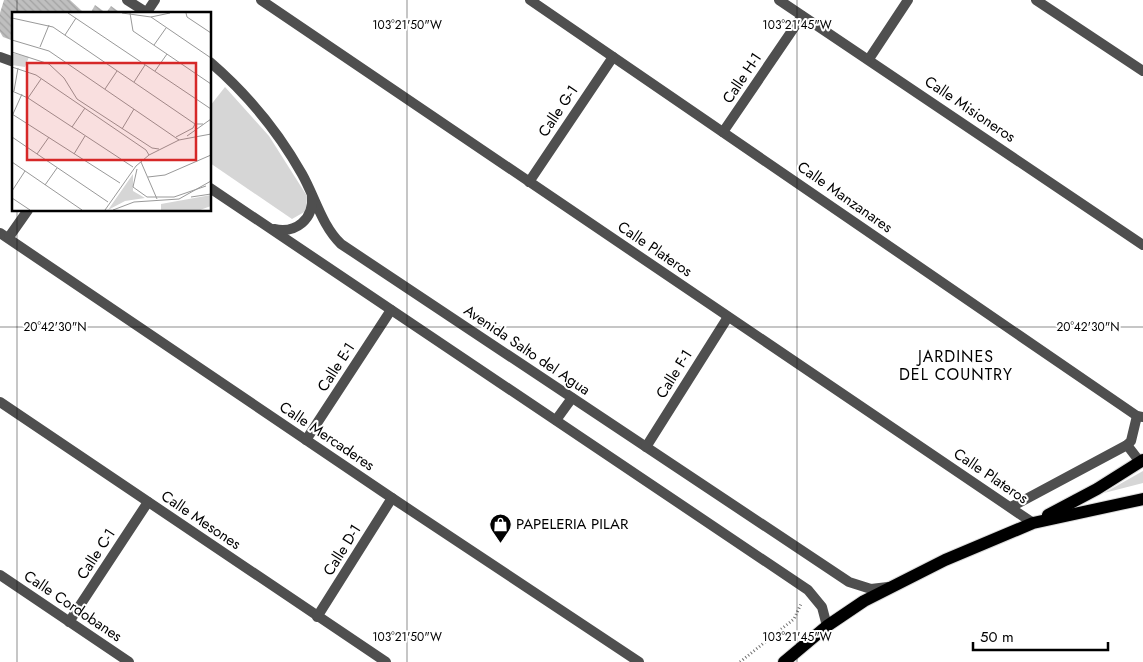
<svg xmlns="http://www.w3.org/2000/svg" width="1143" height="662" viewBox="0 0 1143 662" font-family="Jost,sans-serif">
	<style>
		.green { fill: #d6d6d6 }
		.building { fill: url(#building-back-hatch) }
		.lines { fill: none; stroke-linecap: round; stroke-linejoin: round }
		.primary-casing { stroke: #dbdbdb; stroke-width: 14 }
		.path { stroke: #717171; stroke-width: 3; stroke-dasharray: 1 2.5; stroke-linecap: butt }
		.street { stroke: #4f4f4f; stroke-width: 10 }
		.primary { stroke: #000; stroke-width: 12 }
		.ticks { fill: none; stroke: #000; stroke-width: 1; stroke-opacity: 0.45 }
		.labels { text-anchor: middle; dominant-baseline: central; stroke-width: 4; stroke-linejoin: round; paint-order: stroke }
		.street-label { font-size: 15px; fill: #000; stroke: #fff }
		.poi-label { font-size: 15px; fill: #000; stroke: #fff; text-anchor: start }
		.neighbourhood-label { font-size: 16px; letter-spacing: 1px; fill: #000; stroke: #fff }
		.inset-road { fill: none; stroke: #999; stroke-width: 1 }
		.view { fill: #d62828; fill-opacity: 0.15; stroke: #d62828; stroke-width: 2.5 }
		.inset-edge { fill: none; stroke: #000; stroke-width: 2.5 }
		.ticks-label { font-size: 12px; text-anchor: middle; fill: #000; stroke: #fff; stroke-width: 4; stroke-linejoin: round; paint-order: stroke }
	</style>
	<defs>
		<pattern id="building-back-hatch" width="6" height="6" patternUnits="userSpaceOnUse" patternTransform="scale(1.25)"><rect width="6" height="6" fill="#bfbfbf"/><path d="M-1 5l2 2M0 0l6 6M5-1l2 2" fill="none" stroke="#a2a2a2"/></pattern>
	</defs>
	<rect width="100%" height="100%" fill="#fff"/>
	<g class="green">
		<polygon points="225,87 269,136 307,196 306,211 292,219 210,163 210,106"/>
		<polygon points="1143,471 1143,483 1104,493"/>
	</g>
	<g class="building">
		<polygon points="4,0 70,0 82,11 80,14 14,14 14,41 3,37 0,32 0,13"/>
		<polygon points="95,5 106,13 111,6 122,14 90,14"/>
	</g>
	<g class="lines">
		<defs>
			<g id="primary">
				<polyline points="1048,515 1097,489 1143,460"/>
				<polyline points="784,662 827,626 864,601 945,560 1033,523 1143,499"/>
			</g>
		</defs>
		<use href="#primary" class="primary-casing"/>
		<polyline class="path" points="740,662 794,619 801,604"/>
		<g class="street">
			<polyline points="127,0 149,14"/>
			<polyline points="261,0 1033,523"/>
			<polyline points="530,0 1137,416 1143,417"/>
			<polyline points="779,0 1143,245"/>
			<polyline points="1036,0 1143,71"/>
			<polyline points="147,12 155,0"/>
			<polyline points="0,57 14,62"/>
			<polyline points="869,59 908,0"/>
			<path d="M210 62C246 93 279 133 302 174 315 197 322 226 341 244L849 582 871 589 888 587"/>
			<polyline points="723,132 802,16"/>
			<polyline points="529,182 613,57"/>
			<polyline points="210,188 808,590 822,607 827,626"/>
			<path d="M274 229C296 234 314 219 312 196"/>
			<polyline points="0,233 392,498 639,662"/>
			<polyline points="9,237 28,210"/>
			<polyline points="0,402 386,662"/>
			<polyline points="556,420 572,398"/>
			<polyline points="306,440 391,310"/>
			<polyline points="1127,445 1140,462"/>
			<polyline points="646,447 728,317"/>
			<polyline points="1011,507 1127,445 1131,441 1137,416"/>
			<polyline points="0,575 129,662"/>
			<polyline points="317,617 392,498"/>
			<polyline points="69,622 148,502"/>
		</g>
		<use href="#primary" class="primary"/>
	</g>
	<path class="ticks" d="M17 0V14M407 0V662M797 0V662M17 210V662M0 327H1143"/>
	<defs>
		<symbol id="shop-pin" viewBox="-11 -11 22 30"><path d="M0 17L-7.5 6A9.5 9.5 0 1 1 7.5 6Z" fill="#000" stroke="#fff"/><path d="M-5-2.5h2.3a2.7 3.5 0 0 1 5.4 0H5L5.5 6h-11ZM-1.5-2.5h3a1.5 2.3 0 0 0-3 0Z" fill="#fff"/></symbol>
	</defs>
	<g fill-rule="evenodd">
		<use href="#shop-pin" x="488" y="512" width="25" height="34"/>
	</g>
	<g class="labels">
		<g class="street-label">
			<text transform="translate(742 78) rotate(-56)">Calle H-1</text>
			<text transform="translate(970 109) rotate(34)">Calle Misioneros</text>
			<text transform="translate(558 111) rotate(-56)">Calle G-1</text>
			<text transform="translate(845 197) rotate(35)">Calle Manzanares</text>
			<text transform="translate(655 249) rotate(34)">Calle Plateros</text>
			<text transform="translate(527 350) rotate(34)">Avenida Salto del Agua</text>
			<text transform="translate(336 367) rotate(-57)">Calle E-1</text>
			<text transform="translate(674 374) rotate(-58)">Calle F-1</text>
			<text transform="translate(327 436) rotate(34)">Calle Mercaderes</text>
			<text transform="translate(991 476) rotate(34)">Calle Plateros</text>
			<text transform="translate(201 520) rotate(34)">Calle Mesones</text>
			<text transform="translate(342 550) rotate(-58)">Calle D-1</text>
			<text transform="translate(96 554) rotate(-57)">Calle C-1</text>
			<text transform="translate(73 606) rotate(34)">Calle Cordobanes</text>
		</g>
		<g class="poi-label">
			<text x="516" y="524">PAPELERIA PILAR</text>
		</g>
		<g class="neighbourhood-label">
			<text x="956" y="356">JARDINES<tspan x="956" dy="18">DEL COUNTRY</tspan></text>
		</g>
	</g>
	<g transform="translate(12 12)">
		<rect width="199" height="199" fill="#fff"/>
		<path d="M0 41 17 45 13 55 0 53ZM121 162V179L133 186 113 189 96 198Z" fill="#d6d6d6"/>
		<path d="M199 183V194L188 198H149V192Z" fill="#d6d6d6"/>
		<path class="inset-road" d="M56 1 199 97M110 1 139 5 158 1M118 1 121 19 199 72M174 1 175 5 199 21M139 5 199 46M0 6 41 15 183 112H191M53 23 64 6M0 28 37 39 167 128M142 33 154 16M28 35 37 13M0 40 37 52 52 66 65 87 140 136 147 137M0 55 24 63 134 138 137 143M143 59 155 42M122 70 133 53M93 77 105 59M0 79 16 86 121 155M2 79 6 56M16 86 29 67M0 102 108 171M1 102 10 82M60 115 73 96M110 117 122 97M175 124 199 107M0 125 96 190M164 125 181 116 183 112M25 142 37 125M62 142 73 124M0 150 70 198M129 150 145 187M125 157 121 175 135 185H162L194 174M136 165 153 163 199 143M33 173 45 156M0 179 13 159M179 185 199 182M0 186 18 198M93 198 124 154 137 143 167 128 199 122M101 198 122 190 167 187 199 169"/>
		<path class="view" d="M15 51H184V148H15Z"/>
		<rect width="199" height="199" class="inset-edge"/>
	</g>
	<g class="ticks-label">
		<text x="407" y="29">103°21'50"W</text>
		<text x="797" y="29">103°21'45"W</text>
		<text x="55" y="331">20°42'30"N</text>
		<text x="1088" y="331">20°42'30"N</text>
		<text x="407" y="641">103°21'50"W</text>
		<text x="797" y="641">103°21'45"W</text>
	</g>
	<path d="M973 642v8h135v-8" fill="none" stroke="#000000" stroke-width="2.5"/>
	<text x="980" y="642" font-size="15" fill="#000000" stroke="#ffffff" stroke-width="4" paint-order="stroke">50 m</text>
</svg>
